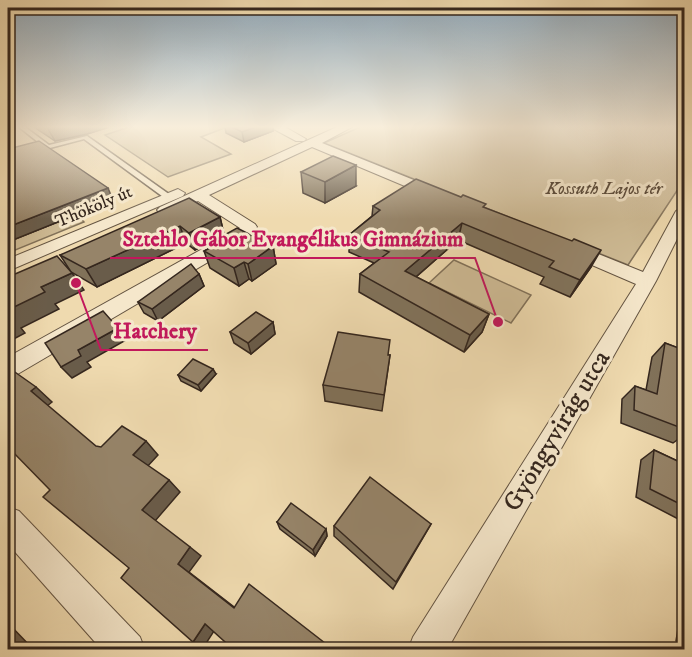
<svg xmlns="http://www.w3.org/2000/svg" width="692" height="657" viewBox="0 0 692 657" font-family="'IM FELL DW Pica',serif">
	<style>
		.green { fill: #cfbc96; stroke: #82725a; stroke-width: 1.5 }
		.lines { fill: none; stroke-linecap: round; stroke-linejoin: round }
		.service-casing { stroke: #645442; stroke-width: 3 }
		.minor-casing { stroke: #645442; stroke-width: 2 }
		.service { fill: #f5e7cb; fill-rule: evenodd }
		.minor { fill: #f5e7cb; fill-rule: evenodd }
		.wall { fill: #81725a; stroke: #35271e; stroke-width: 1.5 }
		.shaded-wall { fill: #695c4a; stroke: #35271e; stroke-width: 1.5 }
		.building { fill: #968469; stroke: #35271e; stroke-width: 1.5 }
		.labels { text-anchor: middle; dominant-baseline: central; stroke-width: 6; stroke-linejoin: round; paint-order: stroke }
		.far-park-label { font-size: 18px; font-style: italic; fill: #5c4c3c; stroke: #f5e7cb }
		.far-street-label { font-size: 18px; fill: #35271e; stroke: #f5e7cb }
		.near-street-label { font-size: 26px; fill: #35271e; stroke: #f5e7cb }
		.leader { fill: none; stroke: #c2185b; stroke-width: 2 }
		.callout-dot { fill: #c2185b; stroke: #f5e7cb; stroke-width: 2 }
		.callout-label { font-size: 22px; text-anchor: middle; font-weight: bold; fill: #c2185b; stroke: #f5e7cb; stroke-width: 6; stroke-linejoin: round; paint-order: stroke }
	</style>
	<rect width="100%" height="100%" fill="#efdaaf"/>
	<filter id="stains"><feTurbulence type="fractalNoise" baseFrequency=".00333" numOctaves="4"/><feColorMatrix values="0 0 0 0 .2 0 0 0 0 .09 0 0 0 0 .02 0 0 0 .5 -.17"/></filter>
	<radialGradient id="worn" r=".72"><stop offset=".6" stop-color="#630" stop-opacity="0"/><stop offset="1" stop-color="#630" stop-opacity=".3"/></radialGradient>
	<g class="green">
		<polygon points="129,127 227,127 201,137 231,154 168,177 105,135"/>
		<polygon points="360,127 681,127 684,128 684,180 628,265 324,143"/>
		<polygon points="77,214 84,222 8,253 8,242"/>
		<polygon points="454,260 531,295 511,323 429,283"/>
	</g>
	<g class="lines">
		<defs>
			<polygon id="service" points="19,127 25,127 49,145 87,136 173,197 166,199 84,139 8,159 8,155 43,146"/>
			<g id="minor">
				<polygon points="270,127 285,127 306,139 304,141 296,141"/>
				<polygon points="337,127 352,127 322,143 441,191 443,194 441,197 431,197 312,147 209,195 255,224 257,227 249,238 16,375 8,377 8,357 240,228 198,201 165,215 160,213 157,210 160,207"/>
				<polygon points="178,189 185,193 183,196 8,271 8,259"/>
				<polygon points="684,206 684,225 656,281 447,650 408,650 413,637 636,284 564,253 561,249 564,245 576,245 643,272 676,211"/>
				<polygon points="8,507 19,511 140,637 145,650 102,650 8,544"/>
			</g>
		</defs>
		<use href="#service" class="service-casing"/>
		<use href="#minor" class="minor-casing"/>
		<use href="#service" class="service"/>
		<use href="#minor" class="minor"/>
	</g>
	<g class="wall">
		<polygon points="34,127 109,127 87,134 55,141"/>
		<polygon points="225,127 273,127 273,131 244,142 226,133"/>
		<polygon points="8,139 13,147 113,200 8,242 8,182 11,181 8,178"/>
		<polygon points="301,172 356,186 325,203 303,193"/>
		<polygon points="373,206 485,208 591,267 570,297 540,284 544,277 458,240 416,277 489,314 482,332 464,352 359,292 360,274 374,263 349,252 349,235 372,216"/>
		<polygon points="220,217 224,234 195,250 186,243 97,287 71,272 60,255"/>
		<polygon points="206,245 273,246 276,264 252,281 249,279 239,286 210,268 204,251 208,249"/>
		<polygon points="199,274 204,286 158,321 144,313 138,302"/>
		<polygon points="273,322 275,334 251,354 234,343 230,332"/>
		<polygon points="665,343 683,350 684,346 684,439 680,438 673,443 621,423 622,399 635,386 646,390 652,357"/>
		<polygon points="388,355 390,355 382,411 325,401 323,385"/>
		<polygon points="216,374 201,391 181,381 178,375"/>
		<polygon points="654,450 684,464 684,522 636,497 641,460"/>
		<polygon points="277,522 326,529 327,536 315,556 280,529"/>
		<polygon points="431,524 393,589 334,536 334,526"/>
		<polygon points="684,592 684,647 676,641"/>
		<polygon points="511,644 565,650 498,650 497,647"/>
	</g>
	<g class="shaded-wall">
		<polygon points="47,127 109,127 87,134 55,141"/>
		<polygon points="255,127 273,127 273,131 244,142 242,132"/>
		<polygon points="9,140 15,151 8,153 8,141"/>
		<polygon points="356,165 356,186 325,203 325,182"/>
		<polygon points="108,188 113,200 8,242 8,227"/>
		<polygon points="220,217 224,234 195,250 189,233"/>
		<polygon points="462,223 458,240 402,289 405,271"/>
		<polygon points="180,226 186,243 97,287 86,269"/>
		<polygon points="273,246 276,264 252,281 248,264"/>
		<polygon points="601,250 591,267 570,297 580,280"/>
		<polygon points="244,262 249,279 239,286 234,268"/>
		<polygon points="72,273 84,290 55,304 59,309 21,328 25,333 8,342 8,310 41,287"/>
		<polygon points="199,274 204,286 158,321 152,309"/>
		<polygon points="489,314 482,332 464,352 470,335"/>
		<polygon points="273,322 275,334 251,354 248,343"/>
		<polygon points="118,328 126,340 87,362 91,367 72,378 61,367 78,350"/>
		<polygon points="213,369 216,374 201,391 198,385"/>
		<polygon points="36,387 52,402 47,406 31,391"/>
		<polygon points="146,441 158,455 146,468 133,455"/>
		<polygon points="169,480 180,492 155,521 142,510"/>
		<polygon points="326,529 327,536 315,556 313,550"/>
		<polygon points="190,547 201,556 189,572 242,613 234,608 178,564"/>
		<polygon points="8,623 34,650 9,650 8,648"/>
		<polygon points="205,624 216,628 205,645 193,642"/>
	</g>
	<g class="building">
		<polygon points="232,127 255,127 242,132"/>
		<polygon points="39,141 108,188 8,227 8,182 14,179 8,173 8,149"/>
		<polygon points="333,156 356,165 325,182 301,172"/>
		<polygon points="416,179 461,197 463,195 486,204 483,207 572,241 574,239 601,250 580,280 549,267 554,261 462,223 405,271 489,314 470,335 360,274 389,252 349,235 380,210 373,206"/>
		<polygon points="189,198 220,217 189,233 180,226 86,269 60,255"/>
		<polygon points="237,228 273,246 248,264 244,262 234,268 204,251 210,248 206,245"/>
		<polygon points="57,256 72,273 41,287 45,292 8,310 8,277"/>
		<polygon points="191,264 199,274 152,309 138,302"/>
		<polygon points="103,311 118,328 78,350 81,356 61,367 45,343"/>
		<polygon points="256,312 273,322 248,343 230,332"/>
		<polygon points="338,332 390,340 388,355 390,355 384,395 323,385"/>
		<polygon points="665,343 684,350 684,429 634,410 635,386 657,394"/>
		<polygon points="193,359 213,369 198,385 178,375"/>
		<polygon points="12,370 36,387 31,391 96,446 101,447 122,426 146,441 133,455 169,480 142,510 190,547 178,564 234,608 249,584 330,647 329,650 234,650 205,624 193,642 121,578 129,568 43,497 50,490 8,447 8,373"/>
		<polygon points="654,450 684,464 684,506 650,489"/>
		<polygon points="370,477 431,524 396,582 334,526"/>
		<polygon points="291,503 326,529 313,550 277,522"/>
		<polygon points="511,644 565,650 512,650"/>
	</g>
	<linearGradient id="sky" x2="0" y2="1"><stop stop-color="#91abbe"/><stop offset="0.58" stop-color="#f8eedb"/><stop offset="1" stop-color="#f8eedb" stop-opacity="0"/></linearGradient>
	<rect width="692" height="219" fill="url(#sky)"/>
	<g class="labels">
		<g class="far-park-label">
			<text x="604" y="189">Kossuth Lajos tér</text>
		</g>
		<g class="far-street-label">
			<text transform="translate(94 207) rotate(-23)">Thököly út</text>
		</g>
		<g class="near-street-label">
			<text transform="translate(557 431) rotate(-59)">Gyöngyvirág utca</text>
		</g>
	</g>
	<path class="leader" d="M498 322L475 258H110M76 283L101 350H208"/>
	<g class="callout-dot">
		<circle cx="498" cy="322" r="6"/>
		<circle cx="76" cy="283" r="6"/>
	</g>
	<g class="callout-label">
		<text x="293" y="246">Sztehlo Gábor Evangélikus Gimnázium</text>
		<text x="155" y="338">Hatchery</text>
	</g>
	<rect width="692" height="657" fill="none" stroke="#efdaaf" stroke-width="30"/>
	<rect x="9" y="9" width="674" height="639" fill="none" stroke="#35271e" stroke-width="3"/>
	<rect x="15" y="15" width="662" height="627" fill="none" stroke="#35271e" stroke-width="1.5"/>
	<rect width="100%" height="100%" filter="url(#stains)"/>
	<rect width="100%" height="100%" fill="url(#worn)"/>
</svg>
